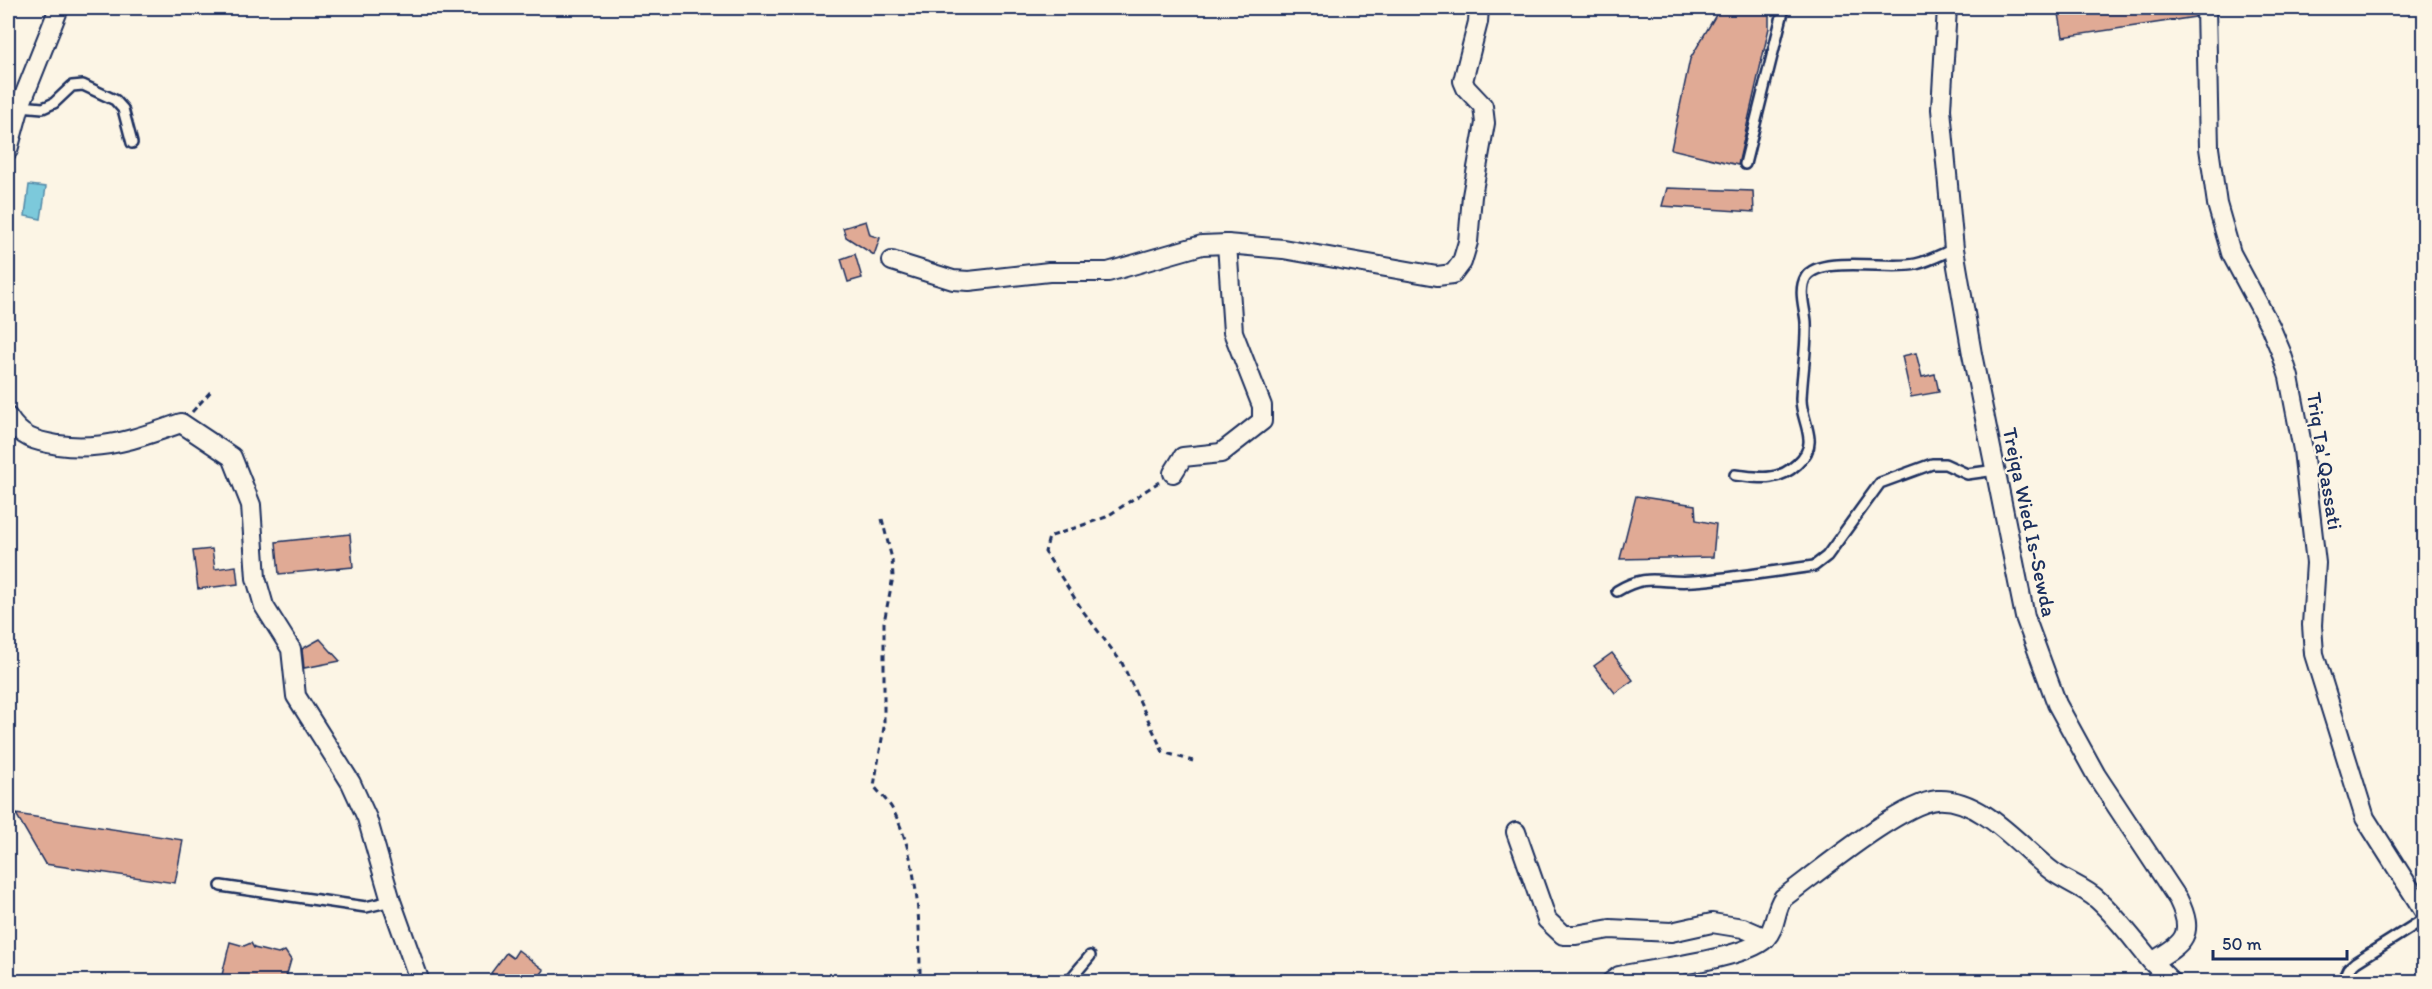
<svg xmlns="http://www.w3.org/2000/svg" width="2432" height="989" viewBox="0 0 2432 989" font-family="Itim,sans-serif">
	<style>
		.water { fill: #7cc9db; stroke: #558ba9; stroke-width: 1.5 }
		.building { fill: #e0aa95; stroke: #1b2f5e; stroke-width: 1.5 }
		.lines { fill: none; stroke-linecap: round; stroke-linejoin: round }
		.service-casing { stroke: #1b2f5e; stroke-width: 14 }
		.minor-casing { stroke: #1b2f5e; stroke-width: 22 }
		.path { stroke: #1b2f5e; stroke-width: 3; stroke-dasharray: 6 4.5; stroke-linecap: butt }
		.service { stroke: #fcf5e5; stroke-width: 9 }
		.minor { stroke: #fcf5e5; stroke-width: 18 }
		.labels { text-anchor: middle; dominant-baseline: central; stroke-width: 4.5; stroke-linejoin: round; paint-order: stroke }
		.street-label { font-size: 21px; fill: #1b2f5e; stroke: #fcf5e5 }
	</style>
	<rect width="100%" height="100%" fill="#fcf5e5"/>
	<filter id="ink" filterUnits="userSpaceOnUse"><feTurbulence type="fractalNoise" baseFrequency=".0167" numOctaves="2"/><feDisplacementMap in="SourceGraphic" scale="12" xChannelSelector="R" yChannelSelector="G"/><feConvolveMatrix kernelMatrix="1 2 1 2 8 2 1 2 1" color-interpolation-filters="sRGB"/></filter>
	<g filter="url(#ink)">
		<polygon class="water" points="29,185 46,187 41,219 25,216"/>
		<g class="building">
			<polygon points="1720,8 1769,8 1769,28 1738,165 1671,149 1690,59"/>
			<polygon points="2058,8 2195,8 2195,17 2063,37"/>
			<polygon points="1667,188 1753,191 1754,212 1662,206"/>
			<polygon points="866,221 870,235 880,238 874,255 846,237 843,228"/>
			<polygon points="855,254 862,278 848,282 841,259"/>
			<polygon points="1916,353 1922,377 1935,374 1939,392 1911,397 1902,356"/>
			<polygon points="1636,496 1695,505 1696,520 1716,524 1713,557 1620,559"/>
			<polygon points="350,534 353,567 279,574 276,542"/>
			<polygon points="212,549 215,569 236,566 238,584 198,589 193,551"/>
			<polygon points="320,639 340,661 304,668 302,649"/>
			<polygon points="1612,653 1633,680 1615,693 1594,666"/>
			<polygon points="16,814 183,840 175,883 45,864"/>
			<polygon points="230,942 244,946 251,943 254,948 278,954 285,951 291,960 285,981 247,981 222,975"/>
			<polygon points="518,950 544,970 536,981 502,981 491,973 506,953 513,958"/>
		</g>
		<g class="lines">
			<defs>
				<g id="service">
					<polyline points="20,106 43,108 54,103 72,86 83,85 115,100 123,109 132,143"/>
					<polyline points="1745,164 1784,8"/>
					<path d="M1735 475C1746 476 1760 479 1771 477 1788 475 1811 457 1809 439 1808 425 1801 413 1801 399 1802 373 1807 348 1806 322 1805 308 1798 290 1806 277 1820 255 1890 270 1916 264 1929 261 1942 254 1954 249"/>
					<path d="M1617 591C1648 572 1661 584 1694 581 1734 578 1774 571 1814 566L1827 556 1880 483 1932 464H1945L1967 474 1996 470"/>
					<polyline points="221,886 366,907 391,901"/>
					<polyline points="1068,982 1090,956"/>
					<polyline points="2342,982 2348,969 2356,962 2424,919"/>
				</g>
				<g id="minor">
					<path d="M1947 8 1941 109 1954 249 1972 354 2025 617 2057 704 2096 775 2178 899C2196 936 2183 943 2152 962L2172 982"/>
					<polyline points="2206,8 2209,148 2217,204 2231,253 2270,326 2281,352 2289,377 2303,450 2316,563 2312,625 2314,654 2365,818 2424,911"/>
					<polyline points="8,150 20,106 59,8"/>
					<polyline points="892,261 953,280 969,281 1049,272 1108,272 1202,245 1227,244"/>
					<path d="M8 417C21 438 35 441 58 445 103 451 139 438 181 423L232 457 251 505 256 578 264 606 291 649 296 696 351 783 367 818 391 901 420 982"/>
					<polyline points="1173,473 1183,457 1221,453 1262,421 1262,406 1233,332 1227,244 1283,249 1437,276 1453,274 1462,262 1468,242 1472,196 1485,123 1483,106 1466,88 1463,81 1478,22 1479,8"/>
					<polyline points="1516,832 1547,920 1563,935 1576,935 1610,929 1671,932 1712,923 1743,928 1766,938"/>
					<path d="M1611 982 1619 976C1651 969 1744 959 1765 939 1777 927 1774 911 1783 898 1816 874 1901 803 1937 800 1980 797 2019 845 2048 868 2063 881 2083 886 2098 900 2118 918 2135 942 2152 962"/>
				</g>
			</defs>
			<use href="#service" class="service-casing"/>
			<use href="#minor" class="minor-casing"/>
			<g class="path">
				<polyline points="192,412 213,389"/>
				<polyline points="1159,482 1106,517 1049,537 1045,552 1083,611 1122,663 1163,752 1193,761"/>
				<path d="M882 519 892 559 893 577 884 622V727L874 786C880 794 889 802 894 812 919 862 920 926 920 982"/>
			</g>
			<use href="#service" class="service"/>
			<use href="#minor" class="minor"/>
		</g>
	</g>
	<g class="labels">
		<g class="street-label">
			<text transform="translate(2325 461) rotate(81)">Triq Ta' Qassati</text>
			<text transform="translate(2030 522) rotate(78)">Trejqa Wied Is-Sewda</text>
		</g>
	</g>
	<rect width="2432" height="989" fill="none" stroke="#fcf5e5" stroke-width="30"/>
	<rect x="15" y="15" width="2402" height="959" fill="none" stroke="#1b2f5e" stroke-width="2" filter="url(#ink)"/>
	<path d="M2213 950v9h134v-9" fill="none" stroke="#1b2f5e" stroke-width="3"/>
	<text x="2222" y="950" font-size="18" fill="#1b2f5e" stroke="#fcf5e5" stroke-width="4.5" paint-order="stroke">50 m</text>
</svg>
